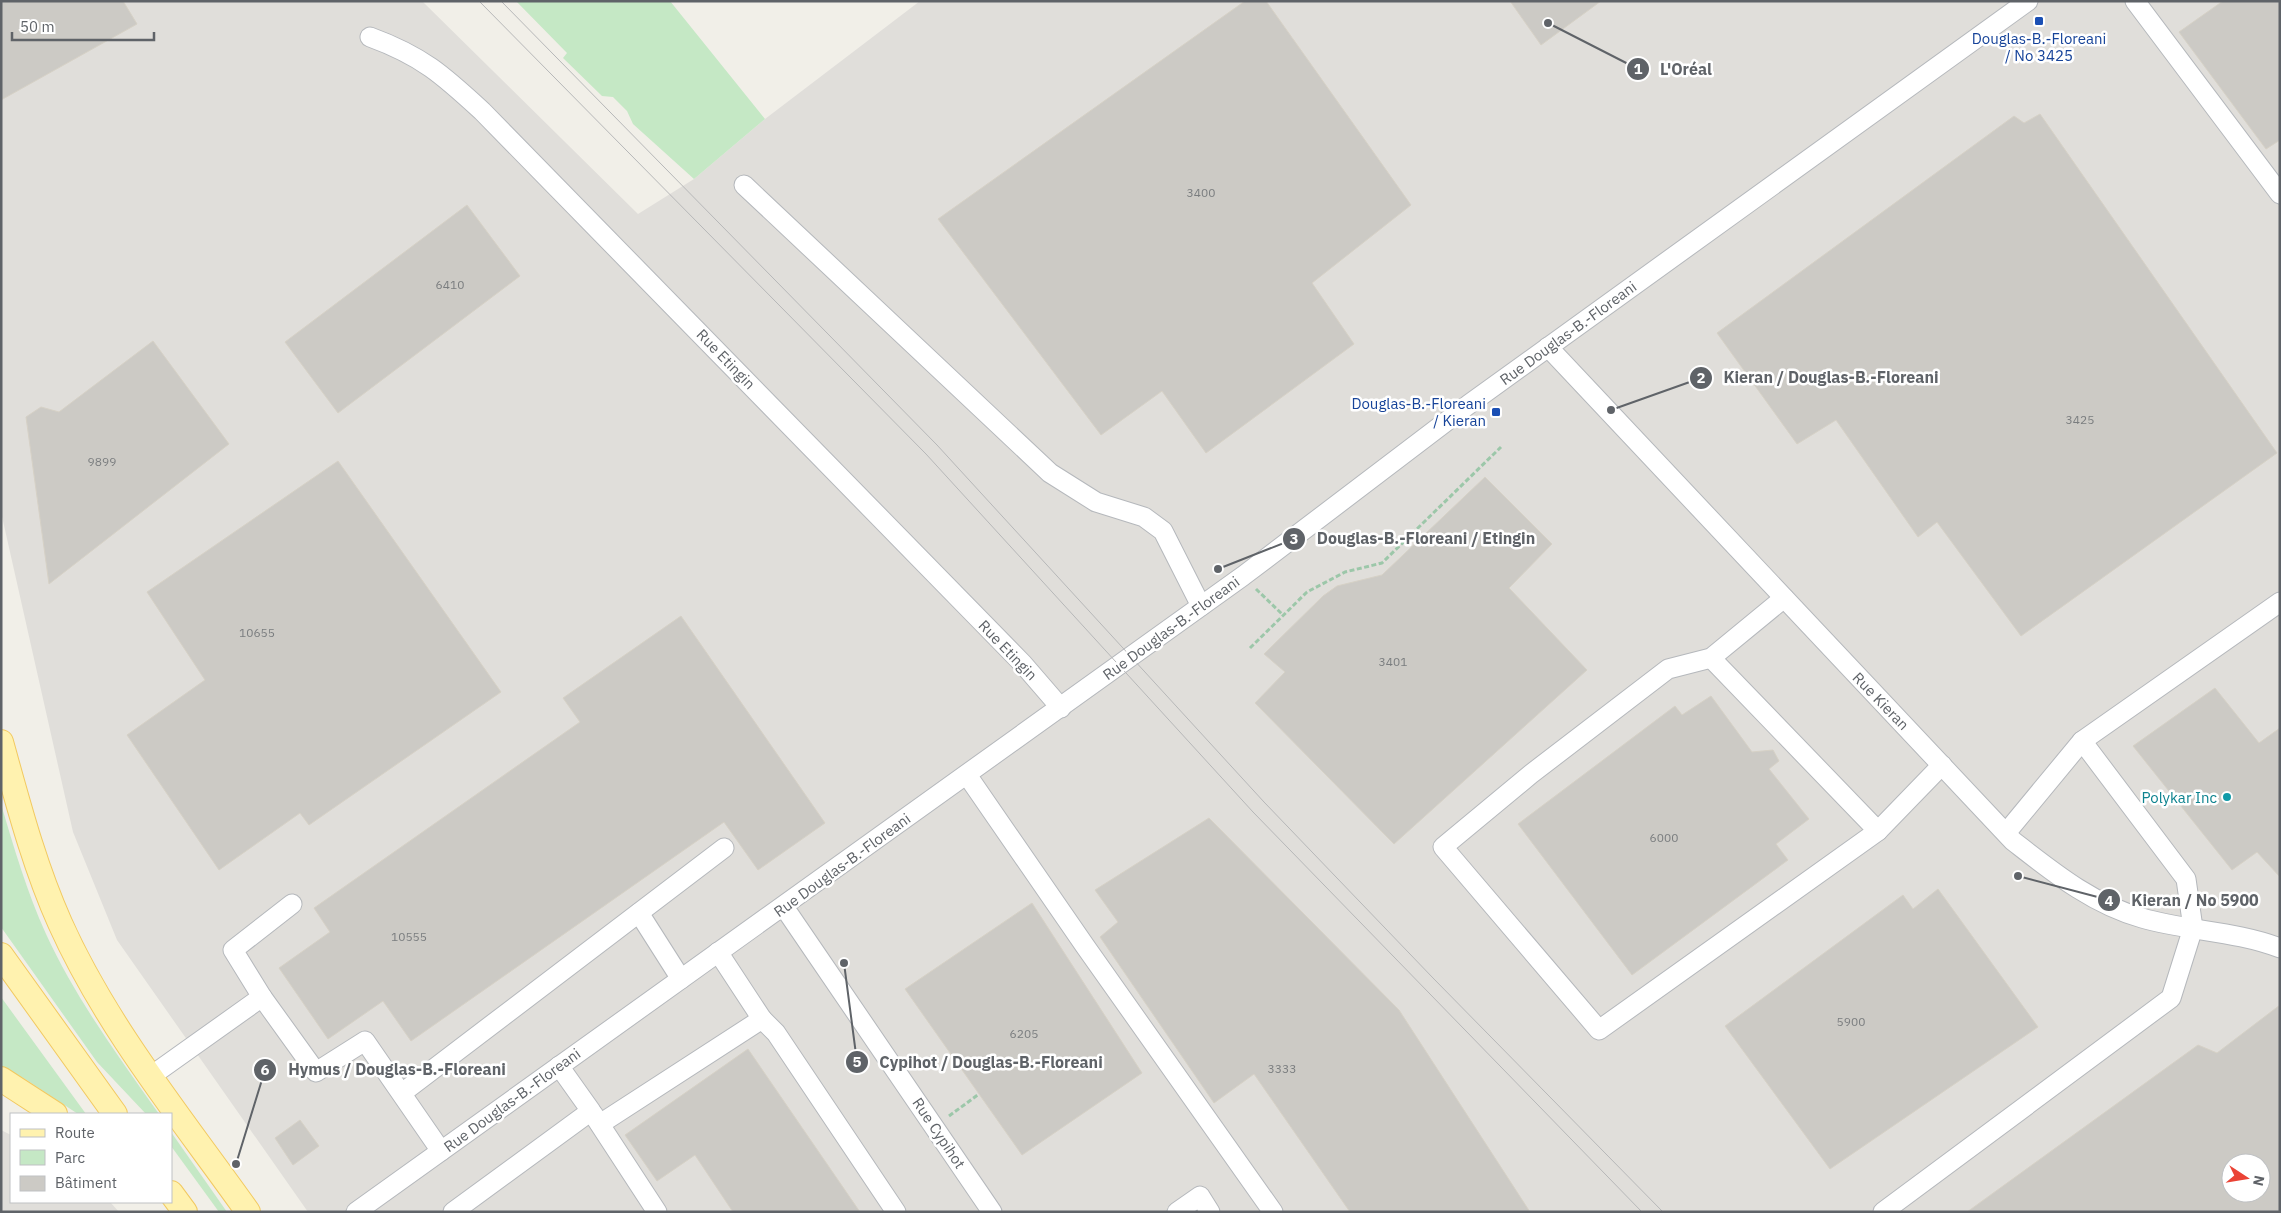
<svg xmlns="http://www.w3.org/2000/svg" width="2281" height="1213" viewBox="0 0 2281 1213" font-family="'IBM Plex Sans',sans-serif">
	<style>
		.industrial { fill: #e0deda; fill-rule: evenodd }
		.green { fill: #c5e8c5 }
		.building { fill: #cccac5; stroke: #d6d1c6; fill-rule: evenodd }
		.lines { fill: none; stroke-linecap: round; stroke-linejoin: round }
		.minor-casing { stroke: #b5b8bc; stroke-width: 21 }
		.major-casing { stroke: #f2c960; stroke-width: 26 }
		.path { stroke: #9cc7a9; stroke-width: 3; stroke-dasharray: 5 2.5; stroke-linecap: butt }
		.minor { stroke: #fff; stroke-width: 19 }
		.major { stroke: #fff2af; stroke-width: 24 }
		.tram { stroke: #b6b7b8; stroke-width: 1 }
		.transit-dot { fill: #1a4fb4; stroke: #fff; stroke-width: 2 }
		.culture-dot { fill: #0f9aa8; stroke: #fff; stroke-width: 2 }
		.labels { text-anchor: middle; dominant-baseline: central; stroke-width: 5; stroke-linejoin: round; paint-order: stroke }
		.number-label { font-size: 12px; fill: #7a7d7f }
		.transit-label { font-size: 15px; fill: #164399; stroke: #fff }
		.street-label { font-size: 15px; fill: #5f6368; stroke: #fff }
		.culture-label { font-size: 15px; fill: #0d838f; stroke: #fff; text-anchor: end }
		.leader { fill: none; stroke: #5f6368; stroke-width: 2 }
		.callout-dot { fill: #5f6368; stroke: #fff; stroke-width: 2 }
		.mark-label { font-size: 15px; text-anchor: middle; font-weight: bold; fill: #fff }
		.callout-label { font-size: 16px; text-anchor: middle; font-weight: bold; fill: #5f6368; stroke: #fff; stroke-width: 5; stroke-linejoin: round; paint-order: stroke }
	</style>
	<rect width="100%" height="100%" fill="#f1efe8"/>
	<g class="industrial">
		<path d="M1 1H422L638 214 694 179 765 119 920 1H2280V1212H308L117 940 73 832 1 512ZM2231 1163H2261V1193H2231Z"/>
		<polygon points="1,1130 11,1135 11,1202 110,1202 119,1212 1,1212"/>
	</g>
	<g class="green">
		<polygon points="516,1 670,1 765,119 694,179 633,124 627,111 613,97 602,96 563,58 567,53"/>
		<path d="M1 804C14 848 27 892 46 934 76 999 118 1056 159 1114H146L97 1062 1 927Z"/>
		<polygon points="1,997 86,1114 78,1114 25,1079 1,1066"/>
		<polygon points="171,1132 227,1212 219,1212 171,1146"/>
	</g>
	<g class="building">
		<polygon points="1,1 123,1 137,24 1,100"/>
		<polygon points="1245,1 1266,1 1411,205 1312,283 1354,344 1206,453 1162,391 1101,435 938,219"/>
		<polygon points="1510,1 1601,1 1541,45"/>
		<polygon points="2223,1 2280,1 2280,140 2266,149 2179,32"/>
		<polygon points="2040,114 2277,453 2021,636 1937,522 1918,537 1836,420 1797,444 1717,333 2014,116 2024,123"/>
		<polygon points="467,205 520,276 338,413 285,342"/>
		<polygon points="153,341 229,444 49,584 26,417 41,407 59,412"/>
		<polygon points="338,461 501,692 309,825 300,813 219,870 127,735 205,680 147,592"/>
		<polygon points="1485,477 1552,544 1509,588 1587,670 1394,844 1255,703 1285,672 1264,654 1323,596 1337,586 1382,575"/>
		<polygon points="681,616 825,823 758,870 724,822 411,1041 383,1001 328,1039 279,968 330,932 314,908 580,722 563,698"/>
		<polygon points="2215,688 2259,743 2280,728 2280,877 2257,852 2232,870 2133,746"/>
		<polygon points="1711,696 1752,752 1773,750 1779,761 1769,769 1809,819 1776,844 1788,860 1632,975 1518,824 1675,706 1682,715"/>
		<polygon points="1209,818 1399,1010 1530,1212 1350,1212 1254,1074 1214,1103 1100,937 1118,922 1095,890"/>
		<polygon points="1938,889 2038,1027 1830,1169 1725,1026 1903,895 1913,909"/>
		<polygon points="1032,903 1142,1073 1022,1155 905,989"/>
		<path d="M2280 1005V1212H1967L2198 1045 2217 1053ZM2231 1163H2261V1193H2231Z"/>
		<polygon points="748,1049 860,1212 733,1212 695,1155 657,1181 625,1135"/>
		<polygon points="300,1120 319,1146 293,1165 275,1138"/>
	</g>
	<g class="lines">
		<defs>
			<g id="minor">
				<polyline points="2135,1 2280,194"/>
				<path d="M370 37C422 56 443 75 482 111L1023 664 1061 708"/>
				<polyline points="744,185 1050,473 1096,502 1144,517 1163,531 1201,606"/>
				<path d="M1548 347 2013 841C2053 872 2092 904 2142 918 2187 931 2236 931 2280 948"/>
				<polyline points="1784,598 1711,658 1668,669 1531,774 1443,847 1599,1030 1878,831 1942,765"/>
				<polyline points="1711,658 1878,831"/>
				<polyline points="967,775 1085,946 1273,1212"/>
				<polyline points="2006,833 2082,741 2280,602"/>
				<polyline points="784,907 992,1212"/>
				<polyline points="639,913 681,979"/>
				<polyline points="262,997 316,1072 365,1041 441,1151"/>
				<polyline points="762,1019 776,1033 896,1212"/>
				<polyline points="151,1076 262,997 233,950 292,904"/>
				<polyline points="402,1093 724,848"/>
				<polyline points="593,1114 657,1212"/>
				<polyline points="600,1124 762,1019 718,952"/>
				<polyline points="356,1212 1243,576 1468,405 2028,1"/>
				<polyline points="453,1212 591,1111 559,1066"/>
				<polyline points="1177,1212 1200,1196 1210,1212"/>
				<polyline points="1883,1212 2171,998 2193,928 2186,879 2082,741"/>
			</g>
			<g id="major">
				<path d="M1 742C18 803 34 865 60 923 107 1028 182 1119 248 1212"/>
				<polyline points="1,955 115,1114"/>
				<polyline points="1,1079 55,1114"/>
				<polyline points="171,1193 185,1212"/>
			</g>
		</defs>
		<use href="#minor" class="minor-casing"/>
		<use href="#major" class="major-casing"/>
		<g class="path">
			<polyline points="1256,589 1282,614"/>
			<polyline points="1250,648 1307,592 1345,572 1382,563 1501,447"/>
			<polyline points="949,1116 979,1094"/>
		</g>
		<use href="#minor" class="minor"/>
		<use href="#major" class="major"/>
		<g class="tram">
			<polyline points="479,1 926,454 1253,812 1642,1212"/>
			<polyline points="501,1 937,445 1264,802 1433,978 1663,1212"/>
		</g>
	</g>
	<g class="transit-dot">
		<rect x="2034" y="16" width="10" height="10" rx="2.5"/>
		<rect x="1491" y="407" width="10" height="10" rx="2.5"/>
	</g>
	<circle class="culture-dot" cx="2227" cy="797" r="5"/>
	<g class="labels">
		<g class="number-label">
			<text x="1201" y="192">3400</text>
			<text x="450" y="284">6410</text>
			<text x="2080" y="419">3425</text>
			<text x="102" y="461">9899</text>
			<text x="257" y="632">10655</text>
			<text x="1393" y="661">3401</text>
			<text x="1664" y="837">6000</text>
			<text x="409" y="936">10555</text>
			<text x="1851" y="1021">5900</text>
			<text x="1024" y="1033">6205</text>
			<text x="1282" y="1068">3333</text>
		</g>
		<g class="transit-label">
			<text x="2039" y="38">Douglas-B.-Floreani<tspan x="2039" dy="17">/ No 3425</tspan></text>
			<text x="1486" y="403" text-anchor="end">Douglas-B.-Floreani<tspan x="1486" dy="17">/ Kieran</tspan></text>
		</g>
		<g class="street-label">
			<text transform="translate(1568 333) rotate(-36)">Rue Douglas-B.-Floreani</text>
			<text transform="translate(726 359) rotate(46)">Rue Etingin</text>
			<text transform="translate(1171 628) rotate(-36)">Rue Douglas-B.-Floreani</text>
			<text transform="translate(1008 650) rotate(46)">Rue Etingin</text>
			<text transform="translate(1881 701) rotate(46)">Rue Kieran</text>
			<text transform="translate(842 865) rotate(-36)">Rue Douglas-B.-Floreani</text>
			<text transform="translate(512 1100) rotate(-36)">Rue Douglas-B.-Floreani</text>
			<text transform="translate(939 1133) rotate(56)">Rue Cypihot</text>
		</g>
		<g class="culture-label">
			<text x="2217" y="797">Polykar Inc</text>
		</g>
	</g>
	<path class="leader" d="M1548 23L1638 69M1611 410L1701 378M1218 569L1294 539M2018 876L2109 900M844 963L857 1062M236 1164L265 1070"/>
	<g class="callout-dot">
		<circle cx="1548" cy="23" r="5"/>
		<circle cx="1611" cy="410" r="5"/>
		<circle cx="1218" cy="569" r="5"/>
		<circle cx="2018" cy="876" r="5"/>
		<circle cx="844" cy="963" r="5"/>
		<circle cx="236" cy="1164" r="5"/>
		<circle cx="1638" cy="69" r="12"/>
		<circle cx="1701" cy="378" r="12"/>
		<circle cx="1294" cy="539" r="12"/>
		<circle cx="2109" cy="900" r="12"/>
		<circle cx="857" cy="1062" r="12"/>
		<circle cx="265" cy="1070" r="12"/>
	</g>
	<g class="mark-label">
		<text x="1638" y="74">1</text>
		<text x="1701" y="383">2</text>
		<text x="1294" y="544">3</text>
		<text x="2109" y="906">4</text>
		<text x="857" y="1067">5</text>
		<text x="265" y="1075">6</text>
	</g>
	<g class="callout-label">
		<text x="1686" y="75">L'Oréal</text>
		<text x="1831" y="383">Kieran / Douglas-B.-Floreani</text>
		<text x="1426" y="544">Douglas-B.-Floreani / Etingin</text>
		<text x="2195" y="906">Kieran / No 5900</text>
		<text x="991" y="1068">Cypihot / Douglas-B.-Floreani</text>
		<text x="397" y="1075">Hymus / Douglas-B.-Floreani</text>
	</g>
	<rect width="2281" height="1213" fill="none" stroke="#5f6368" stroke-width="5"/>
	<rect x="10" y="1113" width="162" height="90" fill="#ffffff" stroke="#bfc1c3"/>
	<rect x="20" y="1129" width="25" height="8" fill="#fff2af" stroke="#bfc1c3"/>
	<text x="55" y="1138" font-size="15" fill="#5f6368">Route</text>
	<rect x="20" y="1150" width="25" height="15" fill="#c5e8c5" stroke="#bfc1c3"/>
	<text x="55" y="1163" font-size="15" fill="#5f6368">Parc</text>
	<rect x="20" y="1176" width="25" height="15" fill="#cccac5" stroke="#bfc1c3"/>
	<text x="55" y="1188" font-size="15" fill="#5f6368">Bâtiment</text>
	<g transform="translate(2246 1178) rotate(102)"><circle r="24" fill="#ffffff" stroke="#bfc1c3"/>
	<path d="M0-4L9 19L0 12L-9 19Z" fill="#ea4335"/>
	<text y="-8" font-size="14" font-weight="bold" text-anchor="middle" fill="#5f6368">N</text>
	</g>
	<path d="M12 32v8h142v-8" fill="none" stroke="#5f6368" stroke-width="2.5"/>
	<text x="20" y="32" font-size="15" fill="#5f6368" stroke="#ffffff" stroke-width="4" paint-order="stroke">50 m</text>
</svg>
